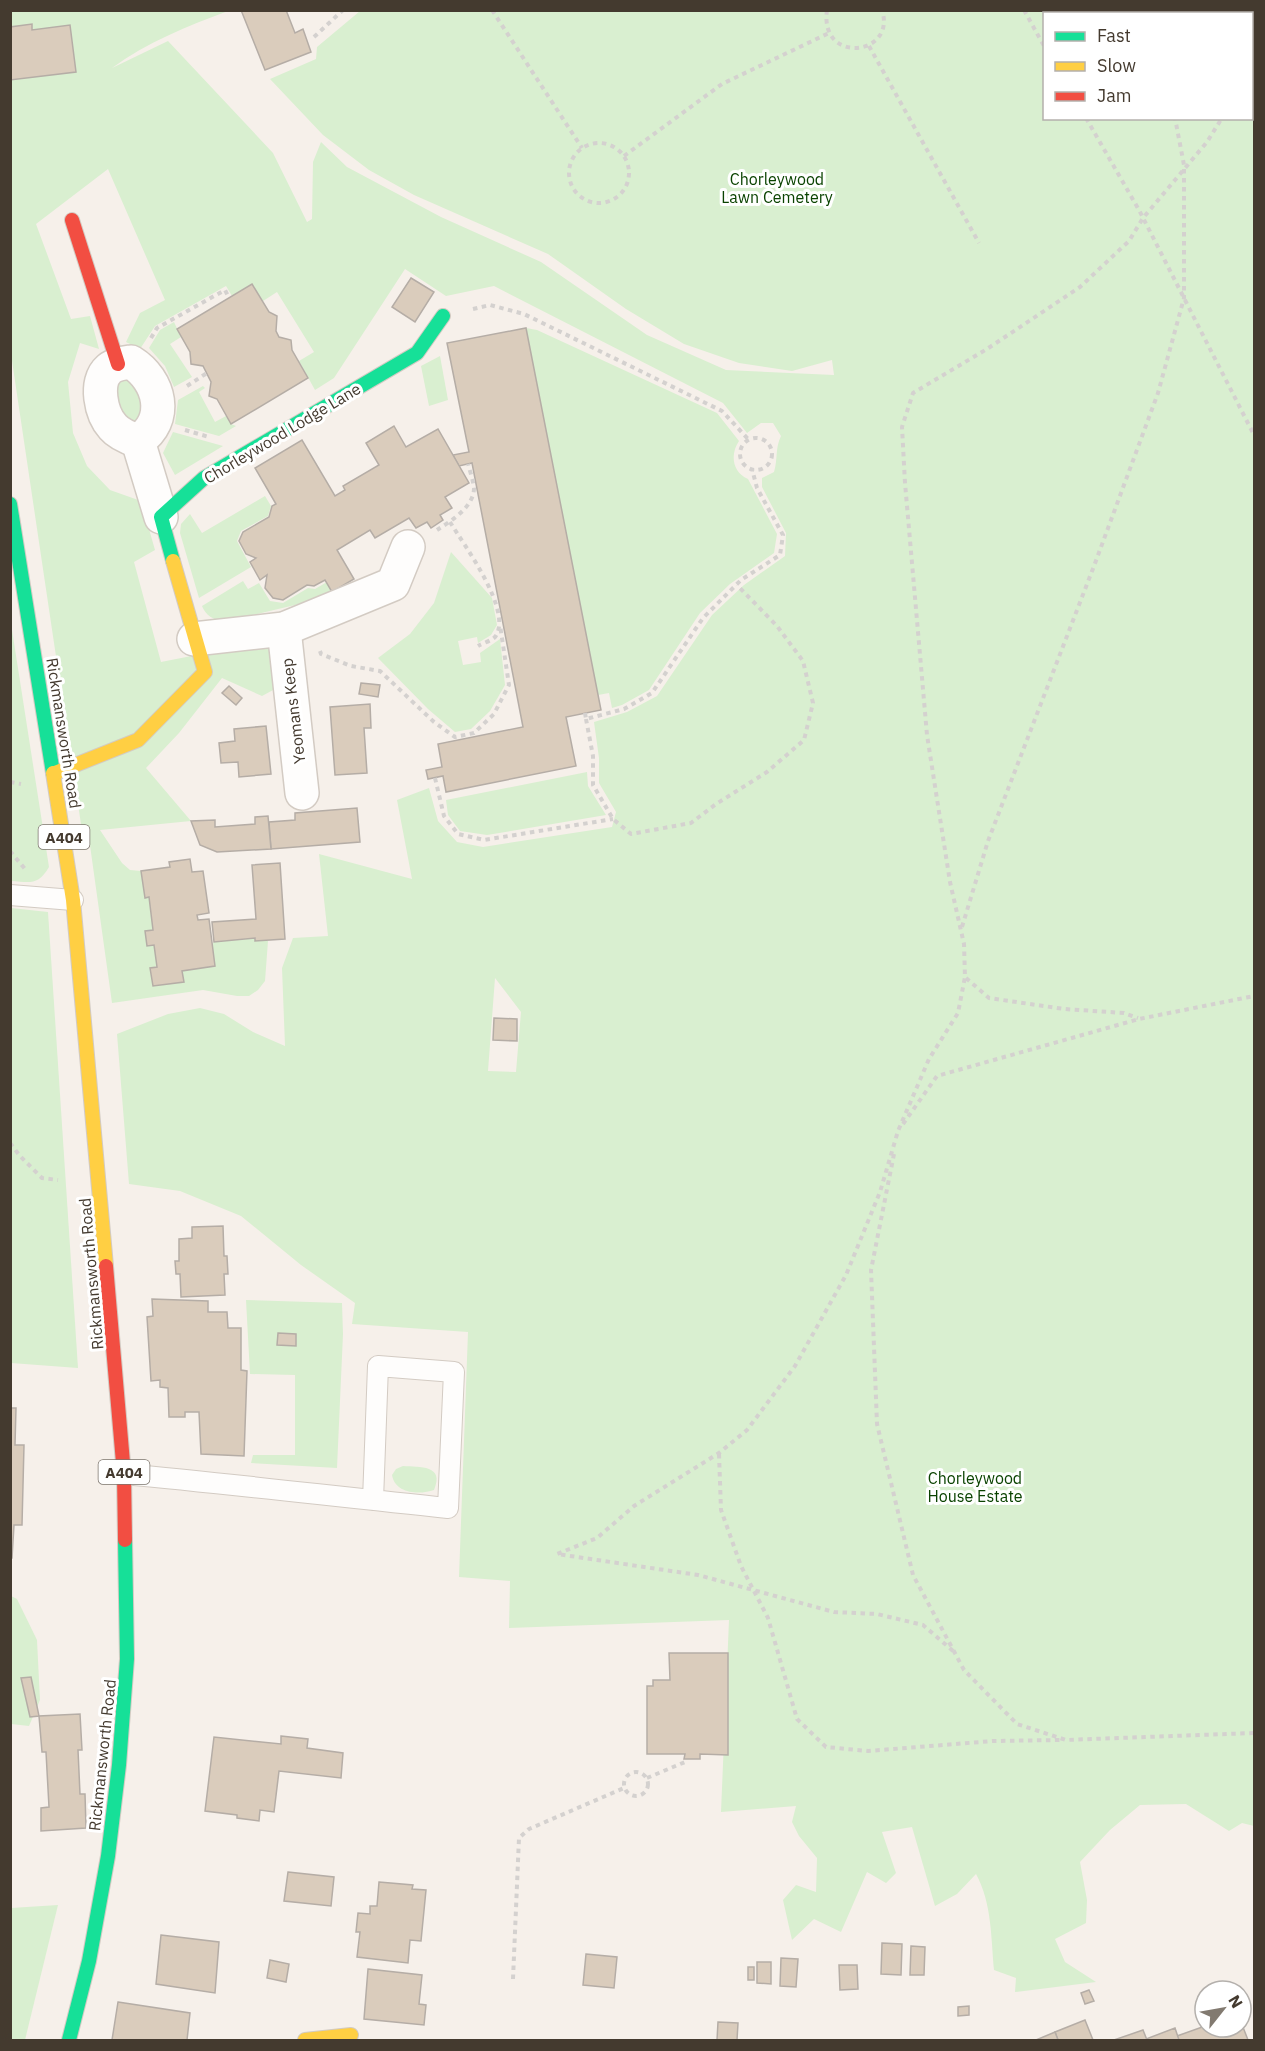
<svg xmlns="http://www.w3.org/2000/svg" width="1265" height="2051" viewBox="0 0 1265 2051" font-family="'IBM Plex Sans',sans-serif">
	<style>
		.green { fill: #d9efd0; fill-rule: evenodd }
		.building { fill: #daccbc; stroke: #b5ada6; stroke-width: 1.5 }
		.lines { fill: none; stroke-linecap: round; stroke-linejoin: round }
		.lane-casing { stroke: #d3cbc3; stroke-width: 22 }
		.street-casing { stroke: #d3cbc3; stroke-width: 36 }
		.fast-casing { stroke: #d3cbc3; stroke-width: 16 }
		.slow-casing { stroke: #d3cbc3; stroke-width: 16 }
		.jam-casing { stroke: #d3cbc3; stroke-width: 16 }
		.path { stroke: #d4d1cf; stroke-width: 4; stroke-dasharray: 4.5 4.5; stroke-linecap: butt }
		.lane { stroke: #fefdfc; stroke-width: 20 }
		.street { stroke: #fefdfc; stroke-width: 33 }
		.fast { stroke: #16e098; stroke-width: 14 }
		.slow { stroke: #ffcf43; stroke-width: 14 }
		.jam { stroke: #f24e42; stroke-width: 14 }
		.labels { text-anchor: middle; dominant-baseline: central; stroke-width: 6; stroke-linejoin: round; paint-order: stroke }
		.shield { fill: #fff; stroke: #7c756d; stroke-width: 1.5 }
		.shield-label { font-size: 15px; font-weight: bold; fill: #443a2f }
		.park-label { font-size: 16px; fill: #0a4301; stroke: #fff }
		.street-label { font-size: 16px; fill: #443a2f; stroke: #fff }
	</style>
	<rect width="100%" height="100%" fill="#f6f0ea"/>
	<g class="green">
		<path d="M10 11H228C188 26 147 42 112 68L168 41 273 153 307 222 312 219 313 162 321 142 347 167 441 217 541 262 647 335 726 370 834 375 832 360 792 371 739 363 684 344 626 309 548 254 414 195 369 170 323 135 270 79 316 59 317 47 360 11H1254V1826L1242 1823 1229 1831 1186 1804 1140 1805 1110 1830 1080 1862 1087 1900 1086 1923 1055 1939 1065 1962 1096 1982 1015 1992 1016 1978 994 1970C991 1938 992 1903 976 1874L957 1894 935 1906 912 1827 882 1832 896 1873 886 1883 867 1872 841 1932 814 1919 792 1940 783 1900 796 1885 816 1892 817 1858 799 1836 792 1822 796 1806 721 1812 729 1620 509 1628 510 1581 459 1577 468 1332 352 1324 355 1303 301 1265 241 1216 180 1191 129 1184 117 1034 168 1014 200 1008 224 1014 253 1032 285 1046 282 968 293 938 328 936 319 854 412 879 397 800 429 788 438 821 457 842 483 847 612 827 616 812 599 783V758L594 722 627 712 657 696 712 615 744 585 785 556 786 533 762 487V478L774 472C778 458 775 448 781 436L773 423H761L747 433 723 403 494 286 446 296 405 269 334 378 315 390 299 361 314 352 277 292 263 301 252 284 232 296 226 286 155 326 140 349 126 342 140 313 165 300 108 169 36 224 71 319 90 316 99 349 80 343 68 382 73 433 87 466 110 490 141 501 155 550 134 562 161 662 268 641 275 689 262 696 222 678 179 733 146 768 191 821 100 830 122 863 130 870 141 871 145 898 149 897 153 930 147 946 154 945 157 966 150 968 153 986 183 982 182 971 215 966 212 944 214 942 255 938 256 941H268L265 981 258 990 249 996H237L203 990 112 1003 88 831H82L11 354ZM1044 14H1252V118H1044ZM495 978 521 1012 516 1072 488 1071Z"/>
		<polygon points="174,322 181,337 170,344 192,377 174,387 165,366 149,348 160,330"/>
		<path d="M526 328 537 330 717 413 739 441C730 454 732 472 748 479L777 534 774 553 730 584 700 613 649 690 622 705 612 708 609 693 598 695Z"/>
		<polygon points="440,356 448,400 429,406 421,366"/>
		<path d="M134 377 144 406 136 427C120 414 114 400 116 380Z"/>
		<polygon points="203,386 205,388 199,392 215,422 226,416 231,424 236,426 219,436 175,424 178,400"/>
		<polygon points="173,432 223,446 175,475 163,453"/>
		<polygon points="265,496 271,506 268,516 241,531 237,541 251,567 199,598 180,533 181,524 190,514 202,533"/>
		<polygon points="451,552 492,598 497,625 491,635 478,643 477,637 458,641 463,665 481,662 480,653 500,639 505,685 490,711 471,729 455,732 428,709 378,658 410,634 434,603"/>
		<path d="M243 581 248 589 259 583 270 601 283 603 308 588 315 589 327 582 332 592 295 605 223 622C213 619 206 616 202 606Z"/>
		<path d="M10 617 49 867C38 886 30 882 11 881Z"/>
		<polygon points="587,772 588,786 606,815 487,835 460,831 448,815 446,800"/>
		<polygon points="11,908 48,912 78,1368 11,1363"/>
		<polygon points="246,1300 342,1303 343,1334 337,1468 251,1463 253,1455 295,1455 295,1375 250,1374"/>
		<path d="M403 1466C420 1467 445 1465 434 1490 420 1495 395 1494 392 1475L396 1469Z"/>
		<polygon points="11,1596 17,1599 37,1640 40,1700 29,1726 11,1724"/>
		<polygon points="58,1905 25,2040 11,2040 11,1908"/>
	</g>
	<g class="building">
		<polygon points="241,10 286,10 295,33 303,29 311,52 265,70"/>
		<polygon points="32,24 32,30 70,25 76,72 10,80 10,27"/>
		<polygon points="411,278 434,292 415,322 392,307"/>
		<polygon points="252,284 269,312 277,316 276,331 279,337 291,340 292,350 308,378 231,424 217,399 209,396 211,382 203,366 191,364 190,352 177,329"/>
		<polygon points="526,328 601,710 566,717 576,766 446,792 443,776 428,779 426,770 442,767 438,744 523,727 472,463 459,466 453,455 469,452 447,343"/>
		<polygon points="394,426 406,447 438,429 469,483 445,497 452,508 440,515 443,520 431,528 427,522 416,528 409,518 375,538 370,530 337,550 354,579 332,592 325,580 314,586 307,585 283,600 273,598 265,588 267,575 260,580 250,562 256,558 246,554 239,541 243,532 269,517 272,506 276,504 255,468 302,440 335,496 345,490 343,486 379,465 366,443"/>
		<polygon points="361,683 380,685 378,697 359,694"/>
		<polygon points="229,686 242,698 236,705 222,693"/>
		<polygon points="370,704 371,728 364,728 367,773 335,775 330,707"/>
		<polygon points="266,726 271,774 239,777 238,762 221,763 219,743 235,741 234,729"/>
		<polygon points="357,808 360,842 271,849 269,822 295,820 295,813"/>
		<polygon points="268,816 271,849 217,852 200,845 191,821 215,820 215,827 255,824 255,817"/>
		<polygon points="190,859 192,872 203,871 209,913 197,915 198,920 209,919 215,966 182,971 184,982 153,986 150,968 157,967 154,945 147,946 145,931 153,930 149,897 145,898 141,871 170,867 169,862"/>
		<polygon points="280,863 285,939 255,941 255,938 214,942 212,922 256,919 252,865"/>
		<polygon points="494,1018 517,1019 517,1041 493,1040"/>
		<polygon points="223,1226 224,1256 227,1256 228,1274 224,1274 225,1295 181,1297 180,1274 176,1274 175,1261 179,1261 179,1239 192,1238 192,1227"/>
		<polygon points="152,1299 208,1301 208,1312 227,1312 228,1328 241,1328 241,1370 247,1371 244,1456 201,1454 199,1412 185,1412 185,1417 169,1417 168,1388 160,1387 160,1380 151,1381 147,1317 153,1316"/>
		<polygon points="278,1333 296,1334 296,1346 277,1345"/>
		<polygon points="10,1408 16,1408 15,1445 24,1445 22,1525 14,1525 12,1558 10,1558"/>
		<polygon points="669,1653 728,1653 728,1755 700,1754 700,1759 684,1759 685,1754 647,1754 647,1686 653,1686 653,1680 670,1680"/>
		<polygon points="31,1677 39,1716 30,1717 21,1678"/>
		<polygon points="80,1714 82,1750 78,1750 80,1794 85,1794 86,1828 41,1831 41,1808 49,1807 46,1752 42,1752 39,1716"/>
		<polygon points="281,1736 308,1739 307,1748 343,1753 341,1778 279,1771 274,1812 260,1810 259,1821 237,1818 237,1815 205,1811 214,1737 281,1744"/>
		<polygon points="288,1872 334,1877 331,1906 284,1901"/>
		<polygon points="379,1882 413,1885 412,1889 426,1890 421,1941 410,1940 408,1963 357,1957 360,1932 356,1932 358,1913 370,1914 370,1906 377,1906"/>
		<polygon points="161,1935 219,1942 215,1993 156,1984"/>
		<polygon points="882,1943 902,1944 901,1975 881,1974"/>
		<polygon points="911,1946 925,1947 924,1975 910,1975"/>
		<polygon points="586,1954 617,1957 614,1988 583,1985"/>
		<polygon points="781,1958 798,1959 796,1987 780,1986"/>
		<polygon points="270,1960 289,1964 286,1982 267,1978"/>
		<polygon points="757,1962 771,1962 771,1984 757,1983"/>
		<polygon points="839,1965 857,1965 858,1989 840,1990"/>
		<rect x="748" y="1967" width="6" height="13"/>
		<polygon points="368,1969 422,1975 419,2004 426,2005 424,2025 364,2019"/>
		<polygon points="1089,1990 1094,2001 1085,2004 1081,1993"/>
		<polygon points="118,2002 190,2013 187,2040 112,2040"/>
		<polygon points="969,2006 969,2015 958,2016 958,2007"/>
		<polygon points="1085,2020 1093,2040 1058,2040 1055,2032"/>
		<polygon points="718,2022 738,2023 737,2040 717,2040"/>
		<polygon points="1241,2022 1248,2040 1179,2040 1177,2036 1205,2026 1241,2027"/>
		<polygon points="1175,2028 1179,2040 1147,2040 1146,2039"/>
		<polygon points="1143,2030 1147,2040 1114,2040"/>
		<polygon points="1055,2032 1058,2040 1036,2040"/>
	</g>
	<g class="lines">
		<defs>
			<g id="lane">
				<polyline points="10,895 73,900"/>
				<path d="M124 1474C232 1484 340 1497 448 1508L454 1372 378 1366 373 1500"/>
			</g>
			<g id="street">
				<path d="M131 362C160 380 170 420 138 441 129 438 119 434 113 427 101 414 94 382 109 369 115 364 124 363 131 362Z"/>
				<polyline points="138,441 161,517"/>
				<polyline points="284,629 302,793"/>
				<polyline points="194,639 284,629 393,584 408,547"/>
			</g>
			<g id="fast">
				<polyline points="10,504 53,773"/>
				<polyline points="173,561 161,517 204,478 417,353 443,316"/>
				<polyline points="69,2040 89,1961 108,1856 119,1765 127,1659 125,1540"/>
			</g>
			<g id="slow">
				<polyline points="53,773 73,900 106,1266"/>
				<polyline points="55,773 138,740 205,672 173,561"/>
				<polyline points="305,2040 351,2035"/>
			</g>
			<g id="jam">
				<polyline points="72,220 118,364"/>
				<polyline points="106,1266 124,1474 125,1540"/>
			</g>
		</defs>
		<use href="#lane" class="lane-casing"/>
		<use href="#street" class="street-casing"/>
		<use href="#fast" class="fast-casing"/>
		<use href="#slow" class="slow-casing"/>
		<use href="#jam" class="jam-casing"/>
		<g class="path">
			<polyline points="492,10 582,148"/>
			<path d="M827 10C819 65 897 56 882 10"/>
			<polyline points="1024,10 1044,46"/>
			<polyline points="1152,10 1153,14"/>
			<polyline points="314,37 343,10"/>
			<polyline points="869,46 979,243"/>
			<polyline points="1252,75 1254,71"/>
			<polyline points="1086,118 1139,210 1254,435"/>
			<circle cx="599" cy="173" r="30"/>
			<polyline points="624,156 722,84 829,33"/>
			<polyline points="473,309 490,305 524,314 722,411 749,440"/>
			<polyline points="151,338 157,328 225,290 229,298"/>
			<polyline points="187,386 207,373"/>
			<polyline points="185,430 209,437"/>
			<circle cx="756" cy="454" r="16"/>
			<path d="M450 522C464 545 514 612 495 637 491 641 483 643 478 646"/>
			<path d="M437 530C451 521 474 507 474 488 473 480 470 471 468 464"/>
			<polyline points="320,651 321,654 351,666 380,671 434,722 455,737 474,733 494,714 509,685 500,625"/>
			<polyline points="585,713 586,719 624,709 652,693 703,618 741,580 780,555 783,535 757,488 752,469"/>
			<polyline points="586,719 593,756 593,785 613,819 631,834 691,823 716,804 767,772 804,740 813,703 803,661 777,626 737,585"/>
			<polyline points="435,778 444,816 458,834 484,840 613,819"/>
			<polyline points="10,782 21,784"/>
			<polyline points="10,851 25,869"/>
			<polyline points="962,927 988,841 1094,566 1158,393 1184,298 1184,165 1175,118"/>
			<polyline points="966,978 989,998 1064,1009 1124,1013 1138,1018"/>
			<polyline points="903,1124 937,1076 1139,1019 1254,996"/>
			<polyline points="10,1143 20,1156 42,1178 58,1180"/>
			<polyline points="894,1154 871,1270 877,1424 913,1575 964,1670 1017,1724 1066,1740 1254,1733"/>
			<polyline points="719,1454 721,1510 741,1566 768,1618 797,1719 826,1747 868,1751 993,1741 1062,1740"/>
			<polyline points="953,1651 923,1625 877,1614 834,1612 698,1575 557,1554 597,1538 634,1506 719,1453 747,1430 795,1366 846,1275 880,1192 898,1131 929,1059 958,1013 965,977 964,944 950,882 927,735 905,483 902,427 913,393 987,349 1080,287 1129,241 1143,218 1207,142 1222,118"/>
			<circle cx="636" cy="1784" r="12"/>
			<polyline points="647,1778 685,1762"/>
			<polyline points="513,1979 519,1838 529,1829 624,1788"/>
		</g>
		<use href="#lane" class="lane"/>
		<use href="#street" class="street"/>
		<use href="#fast" class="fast"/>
		<use href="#slow" class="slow"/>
		<use href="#jam" class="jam"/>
	</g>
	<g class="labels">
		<g class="shield">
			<rect x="38.5" y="825" width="51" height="24" rx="4.5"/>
			<rect x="98.5" y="1460" width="51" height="24" rx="4.5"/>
		</g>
		<g class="shield-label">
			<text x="64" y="837">A404</text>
			<text x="124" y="1472">A404</text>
		</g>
		<g class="park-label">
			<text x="777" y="179">Chorleywood<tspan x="777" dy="18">Lawn Cemetery</tspan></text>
			<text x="975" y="1478">Chorleywood<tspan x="975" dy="18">House Estate</tspan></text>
		</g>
		<g class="street-label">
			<text transform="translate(282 433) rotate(-31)">Chorleywood Lodge Lane</text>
			<text transform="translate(293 711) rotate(-97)">Yeomans Keep</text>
			<text transform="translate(64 733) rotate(81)">Rickmansworth Road</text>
			<text transform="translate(91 1274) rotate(-95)">Rickmansworth Road</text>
			<text transform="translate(102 1755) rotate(-84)">Rickmansworth Road</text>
		</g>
	</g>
	<rect width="1265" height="2051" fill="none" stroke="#443a2f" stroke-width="24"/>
	<rect x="1043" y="12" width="210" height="108" fill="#ffffff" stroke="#b4b0ac" stroke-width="1.5"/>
	<rect x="1055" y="32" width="30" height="9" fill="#16e098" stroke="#b4b0ac" stroke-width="1.5"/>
	<text x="1097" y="42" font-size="18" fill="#443a2f">Fast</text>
	<rect x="1055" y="62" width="30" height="9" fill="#ffcf43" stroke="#b4b0ac" stroke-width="1.5"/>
	<text x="1097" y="72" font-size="18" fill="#443a2f">Slow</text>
	<rect x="1055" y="92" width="30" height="9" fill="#f24e42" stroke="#b4b0ac" stroke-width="1.5"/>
	<text x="1097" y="102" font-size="18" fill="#443a2f">Jam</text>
	<g transform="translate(1223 2009) rotate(59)"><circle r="28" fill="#ffffff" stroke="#b4b0ac" stroke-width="1.5"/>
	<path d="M0-4.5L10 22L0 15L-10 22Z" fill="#827a70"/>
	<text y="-9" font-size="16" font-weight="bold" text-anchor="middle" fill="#443a2f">N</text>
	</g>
</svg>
